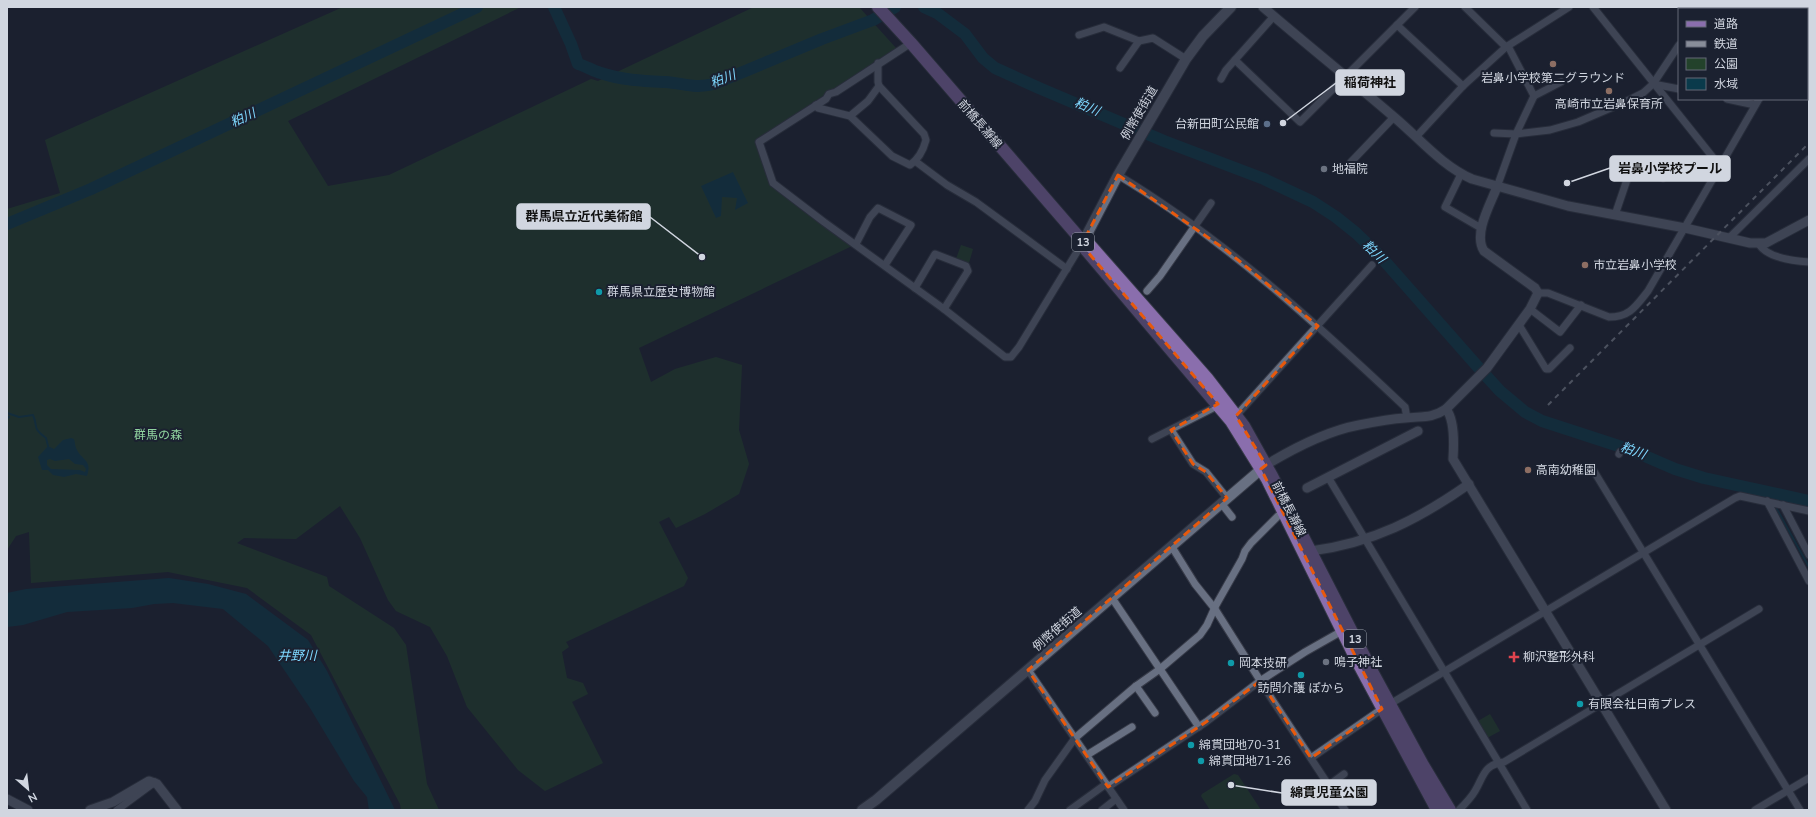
<svg xmlns="http://www.w3.org/2000/svg" width="1816" height="817" viewBox="0 0 1816 817" font-family="'Nunito Sans','Noto Sans JP',sans-serif">
	<style>
		.green { fill: #23422b }
		.water { fill: #0a3a4b; fill-rule: evenodd }
		.lines { fill: none; stroke-linecap: round; stroke-linejoin: round }
		.stream { stroke: #0a3a4b; stroke-width: 2 }
		.river { stroke: #0a3a4b; stroke-width: 12 }
		.minor-casing { stroke: #373b48; stroke-width: 9 }
		.tertiary-casing { stroke: #373b48; stroke-width: 11 }
		.secondary-casing { stroke: #373b48; stroke-width: 12 }
		.primary-casing { stroke: #373b48; stroke-width: 14 }
		.minor { stroke: #687082; stroke-width: 7 }
		.tertiary { stroke: #687082; stroke-width: 9 }
		.secondary { stroke: #687082; stroke-width: 10 }
		.primary { stroke: #8a6ead; stroke-width: 12 }
		.rail { stroke: #888d99; stroke-width: 2; stroke-dasharray: 5 5; stroke-linecap: butt }
		.marked { fill: none; stroke: #e8590c; stroke-width: 3; stroke-dasharray: 8 5; stroke-linejoin: round }
		.education-dot { fill: #8d6e63; stroke: #1b2130; stroke-width: 1.5 }
		.service-dot { fill: #5c6f8a; stroke: #1b2130; stroke-width: 1.5 }
		.worship-dot { fill: #6b7280; stroke: #1b2130; stroke-width: 1.5 }
		.culture-dot { fill: #0f9aa8; stroke: #1b2130; stroke-width: 1.5 }
		.health-dot { fill: #e0444e; stroke: #1b2130; stroke-width: 1.5 }
		.labels { text-anchor: middle; dominant-baseline: central; stroke-width: 4; stroke-linejoin: round; paint-order: stroke }
		.shield { fill: #1b2130; stroke: #9aa0ab; stroke-width: 1 }
		.shield-label { font-size: 11px; font-weight: bold; fill: #d1d6e0 }
		.poi-label { font-size: 12px; fill: #d1d6e0; stroke: #1b2130; text-anchor: start }
		.street-label { font-size: 12px; fill: #d1d6e0; stroke: #1b2130 }
		.park-label { font-size: 12px; fill: #90d49f; stroke: #1b2130 }
		.water-label { font-size: 13px; font-style: italic; fill: #7ed8ff; stroke: #1b2130 }
		.leader { fill: none; stroke: #d1d6e0; stroke-width: 1.5 }
		.callout-dot { fill: #d1d6e0; stroke: #1b2130; stroke-width: 1.5 }
		.callout { fill: #d1d6e0; stroke: #d1d6e0; stroke-width: 1.5 }
		.callout-label { font-size: 13px; text-anchor: middle; font-weight: bold; fill: #111 }
	</style>
	<rect width="100%" height="100%" fill="#1b2130"/>
	<g class="green">
		<polygon points="343,7 521,7 288,121 328,186 389,175 591,79 598,81 754,7 859,7 896,48 756,140 770,185 852,246 639,348 651,382 675,369 716,357 742,365 739,430 749,464 739,494 705,514 676,528 669,517 659,522 688,578 684,586 566,642 569,647 562,652 567,678 583,683 588,694 572,702 603,763 545,791 518,770 467,707 447,656 430,627 396,611 388,600 360,538 340,506 296,539 244,538 237,543 327,577 329,586 394,628 406,645 427,784 439,810 401,810 400,804 311,635 247,588 168,572 31,583 29,532 16,536 7,550 7,209 60,193 45,140"/>
		<polygon points="961,245 973,249 969,263 956,259"/>
		<polygon points="1490,714 1500,731 1487,738 1478,721"/>
		<polygon points="1234,774 1238,775 1261,810 1210,810 1201,796 1202,794"/>
	</g>
	<g class="water">
		<polygon points="733,172 748,203 735,210 737,198 722,197 721,216 716,218 701,186"/>
		<path d="M71 438 74 439C75 442 75 445 76 448 81 460 93 460 87 476L76 474 64 477 53 475 48 470H42L38 457 48 446 54 449 63 440ZM50 459 55 461 69 459 75 464 83 465 86 469 85 472 80 470 51 469 47 465V460Z"/>
		<polygon points="169,578 208,584 246,594 308,640 327,671 395,810 369,810 367,797 354,781 310,708 268,646 223,609 173,603 154,604 132,608 67,612 23,625 7,627 7,593 26,589"/>
	</g>
	<g class="lines">
		<g class="stream">
			<path d="M7 413 19 417 33 415C39 429 31 426 46 438L48 446"/>
			<polyline points="7,418 9,417"/>
			<polyline points="1767,493 1771,500"/>
			<polyline points="1775,506 1809,567"/>
		</g>
		<g class="river">
			<path d="M554 7 571 44 578 64C586 66 593 71 601 73 621 80 644 81 665 82 684 83 693 89 714 84L822 39 873 20 895 7"/>
			<polyline points="924,7 937,13 965,34 983,58 995,68 1039,88 1164,141 1264,179 1313,202 1336,217 1356,233 1381,257 1478,367 1500,391 1525,412 1542,421 1631,450 1675,469 1704,478 1809,501"/>
			<polyline points="7,224 91,189 477,7"/>
		</g>
		<defs>
			<g id="minor">
				<polyline points="1465,7 1506,47 1569,7"/>
				<polyline points="1593,7 1719,165"/>
				<polyline points="1727,7 1734,9"/>
				<polyline points="1697,9 1698,7"/>
				<polyline points="1805,9 1806,7"/>
				<polyline points="1397,25 1463,86"/>
				<polyline points="1807,31 1809,32"/>
				<polyline points="1079,35 1104,27 1139,41 1153,38 1186,59"/>
				<polyline points="911,43 836,92 829,94 826,99 759,142 773,183 824,222 944,309 1005,357 1011,357 1019,347 1083,242"/>
				<polyline points="1235,60 1300,122 1415,7"/>
				<polyline points="1120,68 1139,41"/>
				<polyline points="1221,79 1226,70 1274,16"/>
				<polyline points="1653,84 1679,89"/>
				<polyline points="1534,96 1561,82"/>
				<polyline points="1727,99 1755,105"/>
				<path d="M816 105 818 108 850 116 892 156 910 165C919 159 923 151 926 140L924 134 879 86 878 82V63"/>
				<polyline points="850,116 868,101 879,86"/>
				<polyline points="1494,133 1516,134 1550,130 1578,122 1627,101 1643,93 1653,84 1679,45"/>
				<polyline points="1416,137 1463,86 1506,47"/>
				<polyline points="915,161 947,185 976,202 1067,269"/>
				<polyline points="1351,162 1394,117"/>
				<polyline points="1461,174 1445,207 1481,228"/>
				<path d="M1118 175C1224 239 1316 323 1405 407L1407 418"/>
				<polyline points="1497,187 1516,134 1534,96 1508,46"/>
				<polyline points="1615,215 1631,168 1663,178"/>
				<polyline points="1729,238 1809,159"/>
				<polyline points="856,244 870,217 878,208 911,225 885,265"/>
				<path d="M1759 244C1767 258 1794 261 1809 262"/>
				<polyline points="915,288 935,254 966,266 968,271 944,309"/>
				<polyline points="1147,291 1160,276 1211,203"/>
				<path d="M1538 293H1548L1609 317C1630 317 1636 306 1648 291L1759 99"/>
				<polyline points="1530,309 1560,332 1581,305"/>
				<polyline points="1519,325 1546,369 1549,369 1570,348"/>
				<polyline points="1236,416 1372,265"/>
				<polyline points="1171,430 1193,464 1206,472 1227,498"/>
				<polyline points="1152,439 1219,405"/>
				<polyline points="1619,454 1620,452"/>
				<polyline points="1592,468 1800,810"/>
				<polyline points="1328,477 1527,810"/>
				<polyline points="1767,501 1809,581"/>
				<polyline points="1221,503 1232,517"/>
				<polyline points="1783,505 1809,555"/>
				<polyline points="1172,547 1195,584 1215,609 1273,701 1345,810"/>
				<polyline points="1112,598 1199,727"/>
				<polyline points="1028,670 1124,810"/>
				<polyline points="1136,686 1155,713"/>
				<polyline points="1390,704 1735,498 1740,496 1809,511"/>
				<polyline points="1087,755 1132,727"/>
				<polyline points="1311,758 1382,709"/>
				<polyline points="1329,785 1344,774"/>
				<polyline points="1108,787 1206,722 1260,681 1305,652 1342,631"/>
				<polyline points="117,810 155,782"/>
				<polyline points="1028,810 1035,801 1045,780 1075,738 1136,686 1160,669 1200,635 1207,625 1216,605 1242,559 1245,551 1251,543 1278,516 1284,514"/>
				<polyline points="1070,810 1106,784"/>
				<polyline points="1102,810 1116,799"/>
				<path d="M1459 810C1465 804 1471 798 1475 791 1484 776 1483 765 1504 762L1759 609"/>
				<polyline points="1755,810 1809,778"/>
			</g>
			<g id="tertiary">
				<path d="M1263 7C1306 44 1351 80 1394 117 1419 138 1442 166 1472 179L1568 206 1685 228 1750 243H1766L1809 220"/>
				<path d="M1446 409C1455 420 1454 444 1453 459L1666 810"/>
				<path d="M1266 465C1294 448 1327 431 1359 425 1374 422 1390 419 1405 418 1422 416 1431 419 1446 409L1487 368 1530 309 1538 293 1535 288 1484 251C1473 234 1490 205 1497 187"/>
				<polyline points="1307,488 1418,431"/>
				<path d="M1311 551C1373 543 1419 519 1469 484"/>
				<polyline points="7,799 28,810"/>
				<polyline points="90,810 113,802 149,781 157,784 177,810"/>
			</g>
			<g id="secondary">
				<polyline points="1083,242 1118,175 1186,59 1203,36 1231,7"/>
				<polyline points="862,810 876,800 1266,465"/>
			</g>
			<g id="primary">
				<polyline points="878,7 911,43 1083,242"/>
				<polyline points="1437,810 1357,661 1267,479 1231,421 1086,250 1083,242 1090,245 1207,378 1244,426 1272,476 1373,673 1423,765 1450,810"/>
			</g>
		</defs>
		<use href="#minor" class="minor-casing"/>
		<use href="#tertiary" class="tertiary-casing"/>
		<use href="#secondary" class="secondary-casing"/>
		<use href="#primary" class="primary-casing"/>
		<use href="#minor" class="minor"/>
		<use href="#tertiary" class="tertiary"/>
		<use href="#secondary" class="secondary"/>
		<use href="#primary" class="primary"/>
		<polyline class="rail" points="1548,405 1809,143"/>
	</g>
	<path d="M0 0H1816V817H0ZM1118 175 1226 250 1318 326 1236 416 1266 465 1261 469 1382 709 1311 758 1260 681 1206 722 1108 787 1028 670 1227 498 1206 472 1193 464 1171 430 1218 404 1086 250 1083 242Z" fill="#1b2130" fill-opacity=".55" fill-rule="evenodd"/>
	<path class="marked" d="M1118 175 1226 250 1318 326 1236 416 1266 465 1261 469 1382 709 1311 758 1260 681 1206 722 1108 787 1028 670 1227 498 1206 472 1193 464 1171 430 1218 404 1086 250 1083 242Z"/>
	<g class="education-dot">
		<circle cx="1553" cy="64" r="4"/>
		<circle cx="1609" cy="91" r="4"/>
		<circle cx="1585" cy="265" r="4"/>
		<circle cx="1528" cy="470" r="4"/>
	</g>
	<circle class="service-dot" cx="1267" cy="124" r="4"/>
	<g class="worship-dot">
		<circle cx="1324" cy="169" r="4"/>
		<circle cx="1326" cy="662" r="4"/>
	</g>
	<g class="culture-dot">
		<circle cx="599" cy="292" r="4"/>
		<circle cx="1231" cy="663" r="4"/>
		<circle cx="1301" cy="675" r="4"/>
		<circle cx="1580" cy="704" r="4"/>
		<circle cx="1191" cy="745" r="4"/>
		<circle cx="1201" cy="761" r="4"/>
	</g>
	<path class="health-dot" d="M1512 651h4v4h4v4h-4v4h-4v-4h-4v-4h4z"/>
	<g class="labels">
		<g class="shield">
			<rect x="1072" y="233" width="22" height="18" rx="3"/>
			<rect x="1344" y="630" width="22" height="18" rx="3"/>
		</g>
		<g class="shield-label">
			<text x="1083" y="242">13</text>
			<text x="1355" y="639">13</text>
		</g>
		<g class="poi-label">
			<text x="1553" y="78" text-anchor="middle">岩鼻小学校第二グラウンド</text>
			<text x="1609" y="104" text-anchor="middle">高崎市立岩鼻保育所</text>
			<text x="1259" y="124" text-anchor="end">台新田町公民館</text>
			<text x="1332" y="169">地福院</text>
			<text x="1593" y="265">市立岩鼻小学校</text>
			<text x="607" y="292">群馬県立歴史博物館</text>
			<text x="1536" y="470">高南幼稚園</text>
			<text x="1523" y="657">柳沢整形外科</text>
			<text x="1334" y="662">鳴子神社</text>
			<text x="1239" y="663">岡本技研</text>
			<text x="1301" y="688" text-anchor="middle">訪問介護 ぽから</text>
			<text x="1588" y="704">有限会社日南プレス</text>
			<text x="1199" y="745">綿貫団地70-31</text>
			<text x="1209" y="761">綿貫団地71-26</text>
		</g>
		<g class="street-label">
			<text transform="translate(1139 113) rotate(-60)">例幣使街道</text>
			<text transform="translate(980 124) rotate(49)">前橋長瀞線</text>
			<text transform="translate(1289 509) rotate(63)">前橋長瀞線</text>
			<text transform="translate(1057 629) rotate(-41)">例幣使街道</text>
		</g>
		<g class="park-label">
			<text x="158" y="435">群馬の森</text>
		</g>
		<g class="water-label">
			<text transform="translate(723 79) rotate(-21)">粕川</text>
			<text transform="translate(1087 107) rotate(23)">粕川</text>
			<text transform="translate(243 118) rotate(-25)">粕川</text>
			<text transform="translate(1374 252) rotate(44)">粕川</text>
			<text transform="translate(1633 451) rotate(20)">粕川</text>
			<text x="297" y="656">井野川</text>
		</g>
	</g>
	<path class="leader" d="M1283 123L1336 83M1567 183L1610 168M702 257L650 217M1231 785L1282 793"/>
	<g class="callout-dot">
		<circle cx="1283" cy="123" r="4"/>
		<circle cx="1567" cy="183" r="4"/>
		<circle cx="702" cy="257" r="4"/>
		<circle cx="1231" cy="785" r="4"/>
	</g>
	<g class="callout">
		<rect x="1336" y="70" width="68" height="25" rx="4"/>
		<rect x="1610" y="156" width="120" height="25" rx="4"/>
		<rect x="517" y="204" width="133" height="25" rx="4"/>
		<rect x="1282" y="780" width="94" height="25" rx="4"/>
	</g>
	<g class="callout-label">
		<text x="1370" y="87">稲荷神社</text>
		<text x="1670" y="173">岩鼻小学校プール</text>
		<text x="584" y="221">群馬県立近代美術館</text>
		<text x="1329" y="797">綿貫児童公園</text>
	</g>
	<rect width="1816" height="817" fill="none" stroke="#d1d6e0" stroke-width="16"/>
	<rect x="1678" y="8" width="130" height="92" fill="#1b2130" stroke="#646976"/>
	<rect x="1686" y="21" width="20" height="6" fill="#8a6ead" stroke="#646976"/>
	<text x="1714" y="28" font-size="12" fill="#d1d6e0">道路</text>
	<rect x="1686" y="41" width="20" height="6" fill="#888d99" stroke="#646976"/>
	<text x="1714" y="48" font-size="12" fill="#d1d6e0">鉄道</text>
	<rect x="1686" y="58" width="20" height="12" fill="#23422b" stroke="#646976"/>
	<text x="1714" y="68" font-size="12" fill="#d1d6e0">公園</text>
	<rect x="1686" y="78" width="20" height="12" fill="#0a3a4b" stroke="#646976"/>
	<text x="1714" y="88" font-size="12" fill="#d1d6e0">水域</text>
	<g transform="translate(28 789) rotate(152)" stroke="#1b2130" stroke-width="3" paint-order="stroke">
	<path d="M0-3L7 15L0 10L-7 15Z" fill="#d1d6e0"/>
	<text y="-6" font-size="11" font-weight="bold" text-anchor="middle" fill="#d1d6e0">N</text>
	</g>
</svg>
